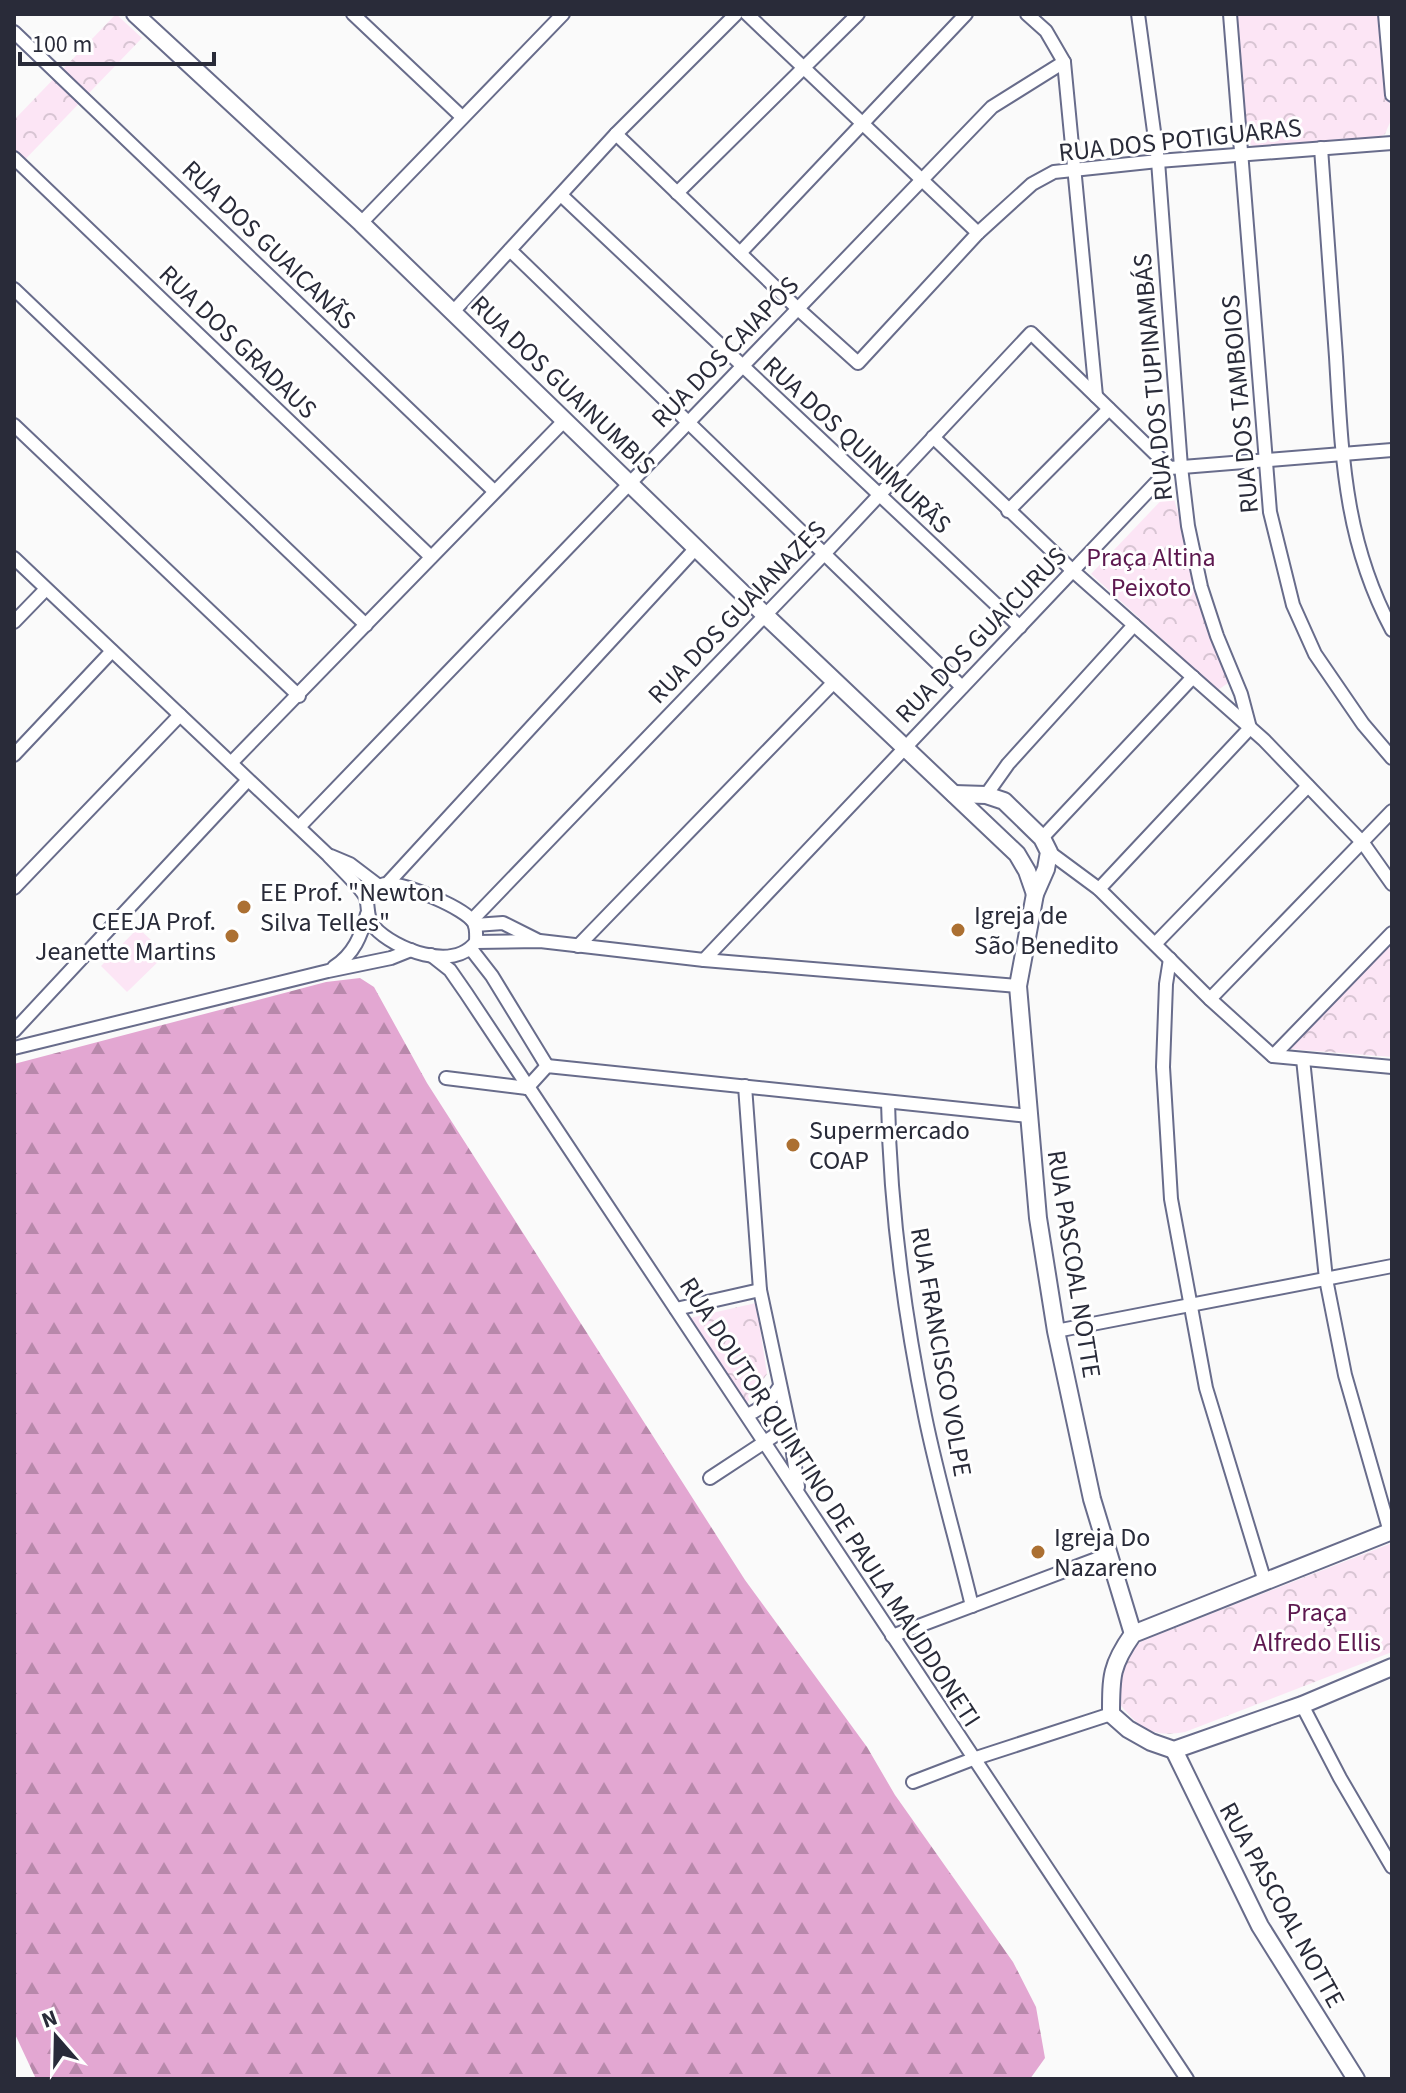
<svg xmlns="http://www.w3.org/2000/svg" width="1406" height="2093" viewBox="0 0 1406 2093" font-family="'Source Sans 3',sans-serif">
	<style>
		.grass { fill: #fce5f5 }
		.forest { fill: url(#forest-firs) }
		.park { fill: url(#park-crowns) }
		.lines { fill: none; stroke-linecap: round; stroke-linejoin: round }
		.street-casing { stroke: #686c8b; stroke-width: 16 }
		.secondary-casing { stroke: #686c8b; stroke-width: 20 }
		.street { stroke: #fff; stroke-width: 12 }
		.secondary { stroke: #fff; stroke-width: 16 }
		.poi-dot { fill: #ac7032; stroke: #fff; stroke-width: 3 }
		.labels { text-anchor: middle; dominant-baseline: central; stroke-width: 6; stroke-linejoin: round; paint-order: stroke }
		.street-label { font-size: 26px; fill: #292b39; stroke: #fff }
		.park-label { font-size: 26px; fill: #5d184f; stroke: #fff }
		.poi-label { font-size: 26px; fill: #292b39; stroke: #fff; text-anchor: start }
	</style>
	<defs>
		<pattern id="forest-firs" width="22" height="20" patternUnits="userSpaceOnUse" patternTransform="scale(2)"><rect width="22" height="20" fill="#e3a7d2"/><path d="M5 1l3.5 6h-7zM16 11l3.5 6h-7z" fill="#b888ab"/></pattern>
		<pattern id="park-crowns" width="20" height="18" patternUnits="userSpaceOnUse" patternTransform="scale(2)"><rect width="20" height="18" fill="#fce5f5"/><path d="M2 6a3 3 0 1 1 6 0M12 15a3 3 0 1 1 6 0" fill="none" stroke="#d8c5d3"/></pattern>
	</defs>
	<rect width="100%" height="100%" fill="#fafafa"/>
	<polygon class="grass" points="138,928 166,954 127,992 101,966"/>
	<polygon class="forest" points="360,978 374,987 427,1083 745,1580 867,1747 895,1795 1013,1962 1036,2007 1045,2058 1030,2079 36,2079 14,2032 14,1064 326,982"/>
	<g class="park">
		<polygon points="116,14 142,38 14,171 14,120"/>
		<polygon points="1236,14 1383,14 1391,120 1385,134 1373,140 1262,149 1251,145 1242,129"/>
		<polygon points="1171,490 1231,681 1218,690 1091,574"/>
		<polygon points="1392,942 1392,1057 1290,1049"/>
		<polygon points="756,1303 767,1374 747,1403 690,1318"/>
		<path d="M1392 1543V1652L1185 1732C1152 1738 1139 1728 1119 1703 1120 1673 1117 1662 1142 1641Z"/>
	</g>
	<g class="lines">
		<defs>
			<g id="street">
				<polyline points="353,14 462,117"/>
				<polyline points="747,14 978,233"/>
				<polyline points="1027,14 1046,31 1064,62 1096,396"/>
				<polyline points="1138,14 1158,161 1181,467 1188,526 1201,587 1217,636 1241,694 1250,728"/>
				<polyline points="1230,14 1270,512 1293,605 1315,654 1363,724 1392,758"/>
				<polyline points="1385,14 1392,95"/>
				<polyline points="14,32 494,491"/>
				<polyline points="616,134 797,308 858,363 978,233 1032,184 1054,172 1158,161 1392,143"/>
				<path d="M1321 148C1326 218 1331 287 1336 357 1342 456 1344 540 1392 630"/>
				<polyline points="14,158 431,557"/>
				<polyline points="677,193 858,14"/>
				<polyline points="561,195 1020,627"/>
				<polyline points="361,223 563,14"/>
				<polyline points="510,250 962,687"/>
				<polyline points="740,253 966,14"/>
				<polyline points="14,289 366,625"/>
				<polyline points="452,313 616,134 736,14"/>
				<polyline points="14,425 299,696"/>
				<polyline points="933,437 1073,571 1264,740 1363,843 1392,884"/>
				<polyline points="1008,511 1109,409"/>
				<path d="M14 558 328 855C336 864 362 888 366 898 369 907 366 918 374 927 395 950 453 972 476 942 476 937 477 929 474 923 466 908 404 883 387 884 377 884 372 892 367 899"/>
				<polyline points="14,622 46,589"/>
				<polyline points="14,755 112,651"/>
				<polyline points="231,763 564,421"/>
				<polyline points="986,795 1008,764 1134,625"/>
				<polyline points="299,827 992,107 1064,62"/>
				<polyline points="1042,838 1193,677"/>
				<polyline points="1049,852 1099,889 1210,999 1273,1056 1392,1067"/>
				<polyline points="331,856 350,864 379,886"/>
				<polyline points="387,884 696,548"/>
				<polyline points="14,888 180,715"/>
				<polyline points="1099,889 1250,728"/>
				<polyline points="472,920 825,553 1031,333 1170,468"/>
				<polyline points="475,925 503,923 537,940"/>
				<polyline points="476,942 540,941 704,960 1018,986"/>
				<polyline points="1155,944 1308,786"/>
				<polyline points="578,946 835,681"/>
				<polyline points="471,949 492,976 547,1066"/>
				<polyline points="431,955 450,970 466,993 1187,2079"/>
				<polyline points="1170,959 1166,984 1163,1067 1171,1199 1206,1388 1265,1582"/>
				<polyline points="704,960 1170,468 1392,450"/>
				<path d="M334 967C354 954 361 936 367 914"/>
				<polyline points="1210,999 1392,811"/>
				<polyline points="14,1031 248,780"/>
				<polyline points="14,1048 328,971 391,958 411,950"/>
				<polyline points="1273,1056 1392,933"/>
				<polyline points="1303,1059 1326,1279 1345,1375 1390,1532"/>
				<polyline points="446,1078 527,1088"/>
				<polyline points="745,1086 760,1290 789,1426 798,1487"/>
				<polyline points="527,1088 547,1066 1029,1116"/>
				<path d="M888 1102C890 1208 904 1313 925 1416 938 1480 957 1543 972 1606"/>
				<polyline points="676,1309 760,1290"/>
				<polyline points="1056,1331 1392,1266"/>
				<path d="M747 1415C763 1408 771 1400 780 1386"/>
				<polyline points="710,1478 789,1426"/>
				<polyline points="892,1636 1107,1555"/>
				<polyline points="1302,1705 1340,1778 1392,1867"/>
				<polyline points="913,1782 973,1759 1111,1714"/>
			</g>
			<g id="secondary">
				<polyline points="135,14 361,223 764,614 1017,854 1027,871 1035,894"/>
				<polyline points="954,794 986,795 1004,801 1042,838 1049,852 1046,869 1035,894 1018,986 1038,1218 1056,1331 1092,1499 1133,1634"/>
				<path d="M1392 1531 1133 1634C1111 1665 1111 1676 1111 1714L1128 1729 1151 1742 1174 1750 1302 1705 1392 1667"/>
				<polyline points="1174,1750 1260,1926 1356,2079"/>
			</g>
		</defs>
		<use href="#street" class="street-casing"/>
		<use href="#secondary" class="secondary-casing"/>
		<use href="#street" class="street"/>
		<use href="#secondary" class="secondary"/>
	</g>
	<g class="poi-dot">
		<circle cx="244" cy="907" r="8"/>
		<circle cx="958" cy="930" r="8"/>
		<circle cx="232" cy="936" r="8"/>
		<circle cx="793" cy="1145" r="8"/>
		<circle cx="1038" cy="1552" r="8"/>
	</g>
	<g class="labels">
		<g class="street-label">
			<text transform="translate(1180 140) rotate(-6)">RUA DOS POTIGUARAS</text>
			<text transform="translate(269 245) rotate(44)">RUA DOS GUAICANÃS</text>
			<text transform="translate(238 342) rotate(44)">RUA DOS GRADAUS</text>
			<text transform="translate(725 352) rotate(-46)">RUA DOS CAIAPÓS</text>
			<text transform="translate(1153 377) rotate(-95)">RUA DOS TUPINAMBÁS</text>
			<text transform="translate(563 385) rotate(44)">RUA DOS GUAINUMBIS</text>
			<text transform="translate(1240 404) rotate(-95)">RUA DOS TAMBOIOS</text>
			<text transform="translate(857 445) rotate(43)">RUA DOS QUINIMURÃS</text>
			<text transform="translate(737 612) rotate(-46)">RUA DOS GUAIANAZES</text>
			<text transform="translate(981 635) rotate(-46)">RUA DOS GUAICURUS</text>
			<text transform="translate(1074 1264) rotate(81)">RUA PASCOAL NOTTE</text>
			<text transform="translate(941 1352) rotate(80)">RUA FRANCISCO VOLPE</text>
			<text transform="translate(830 1502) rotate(57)">RUA DOUTOR QUINTINO DE PAULA MAUDDONETI</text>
			<text transform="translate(1282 1905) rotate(61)">RUA PASCOAL NOTTE</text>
		</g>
		<g class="park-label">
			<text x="1151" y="557">Praça Altina<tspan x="1151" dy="30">Peixoto</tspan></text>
			<text x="1317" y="1612">Praça<tspan x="1317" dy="30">Alfredo Ellis</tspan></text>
		</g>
		<g class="poi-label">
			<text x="260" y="892">EE Prof. "Newton<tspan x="260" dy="30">Silva Telles"</tspan></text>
			<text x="974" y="915">Igreja de<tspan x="974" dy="30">São Benedito</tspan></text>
			<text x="216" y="921" text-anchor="end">CEEJA Prof.<tspan x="216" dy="30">Jeanette Martins</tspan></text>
			<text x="809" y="1130">Supermercado<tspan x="809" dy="30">COAP</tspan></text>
			<text x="1054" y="1537">Igreja Do<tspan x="1054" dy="30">Nazareno</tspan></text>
		</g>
	</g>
	<rect width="1406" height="2093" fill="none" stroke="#292b39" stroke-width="32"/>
	<g transform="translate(56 2037) rotate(340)" stroke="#ffffff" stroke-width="6" paint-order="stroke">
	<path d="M0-6L14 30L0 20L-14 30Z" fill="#292b39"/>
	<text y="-12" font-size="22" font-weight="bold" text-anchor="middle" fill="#292b39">N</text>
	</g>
	<path d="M20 52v12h194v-12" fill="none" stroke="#292b39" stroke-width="4"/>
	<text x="32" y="52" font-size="24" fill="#292b39" stroke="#ffffff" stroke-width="6" paint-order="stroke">100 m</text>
</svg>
